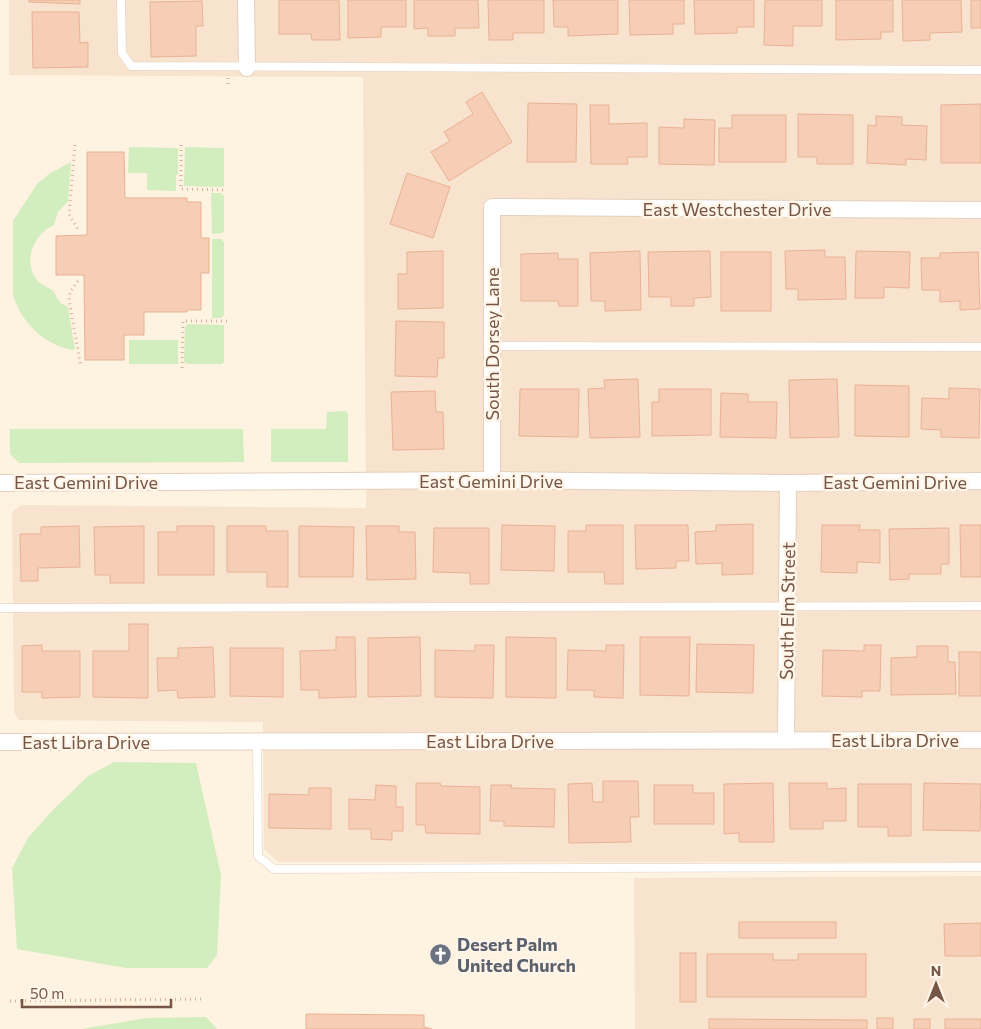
<svg xmlns="http://www.w3.org/2000/svg" width="981" height="1029" viewBox="0 0 981 1029" font-family="Commissioner,sans-serif">
	<style>
		.residential { fill: #f7e3ce }
		.green { fill: #d2edbe }
		.building { fill: #f6cdb5; stroke: #eab294 }
		.lines { fill: none; stroke-linecap: round; stroke-linejoin: round }
		.service-casing { stroke: #e5cfbe; stroke-width: 9 }
		.minor-casing { stroke: #e5cfbe; stroke-width: 18 }
		.path { stroke: #dbb098; stroke-width: 3; stroke-dasharray: 1 4; stroke-linecap: butt }
		.service { stroke: #fff; stroke-width: 8 }
		.minor { stroke: #fff; stroke-width: 16 }
		.labels { text-anchor: middle; dominant-baseline: central; stroke-width: 5; stroke-linejoin: round; paint-order: stroke }
		.street-label { font-size: 18px; fill: #775645; stroke: #fff5e8 }
		.worship-label { font-size: 18px; font-weight: bold; fill: #5b616d; stroke: #fff5e8; text-anchor: start }
	</style>
	<rect width="100%" height="100%" fill="#fef2e0"/>
	<g class="residential">
		<polygon points="9,0 981,0 981,862 278,862 264,849 263,722 19,720 14,713 12,512 21,505 366,508 363,77 9,75"/>
		<polygon points="981,876 981,1029 635,1029 634,878"/>
	</g>
	<g class="green">
		<polygon points="129,147 178,148 178,175 176,175 176,191 147,190 147,173 128,173"/>
		<polygon points="185,147 224,148 224,186 222,187 184,186"/>
		<path d="M71 162 68 201 58 212 54 225C34 233 22 262 37 280 41 285 48 287 53 291 56 294 56 298 59 301 61 304 65 305 68 307L75 350C47 348 18 320 13 293V221L37 184 49 174Z"/>
		<polygon points="211,193 221,193 224,196 224,231 222,233 212,234"/>
		<polygon points="212,239 221,239 224,242 224,315 221,318 212,318"/>
		<polygon points="188,324 224,325 224,362 222,364 188,364 184,362 185,327"/>
		<rect x="129" y="340" width="49" height="24"/>
		<polygon points="346,411 348,414 348,462 271,462 271,429 326,429 327,412"/>
		<polygon points="10,429 243,429 244,462 19,463 10,454"/>
		<polygon points="114,762 196,763 221,875 217,955 207,968 126,968 17,949 12,868 28,838 52,811 88,776"/>
		<polygon points="206,1017 217,1029 82,1029 147,1018"/>
	</g>
	<g class="building">
		<polygon points="29,0 80,0 80,4 29,2"/>
		<polygon points="279,0 339,0 340,40 312,40 311,34 279,34"/>
		<polygon points="348,0 406,0 406,27 381,27 381,37 348,38"/>
		<polygon points="414,0 478,0 479,28 455,28 455,36 428,36 428,28 414,29"/>
		<polygon points="488,0 544,0 544,33 513,33 513,40 489,40"/>
		<polygon points="553,0 618,0 618,34 568,36 568,27 554,27"/>
		<polygon points="629,0 684,0 684,24 673,24 673,34 630,35"/>
		<polygon points="694,0 754,0 754,27 737,27 737,33 695,34"/>
		<polygon points="765,0 822,0 822,26 793,26 793,46 764,45"/>
		<polygon points="836,0 893,0 893,32 881,32 881,39 836,40"/>
		<polygon points="902,0 961,0 962,32 930,33 930,40 903,41"/>
		<rect x="971" y="0" width="10" height="28"/>
		<polygon points="202,1 203,26 196,26 196,56 151,57 150,2"/>
		<polygon points="32,12 79,12 80,43 88,42 88,67 33,68"/>
		<polygon points="482,92 512,142 449,181 431,152 450,141 444,132 473,114 466,102"/>
		<polygon points="528,103 577,104 576,162 527,162"/>
		<polygon points="981,104 981,163 941,163 941,105"/>
		<polygon points="590,105 609,105 609,124 647,123 647,157 627,157 628,164 591,164"/>
		<polygon points="798,114 853,115 853,164 817,164 817,157 798,157"/>
		<polygon points="732,115 786,115 786,162 719,162 719,128 732,128"/>
		<polygon points="876,116 902,117 902,125 927,126 926,160 906,159 906,165 867,163 868,125 876,126"/>
		<polygon points="684,119 715,120 714,165 659,164 659,127 684,128"/>
		<polygon points="87,152 124,152 125,198 187,198 187,202 201,202 201,238 209,238 209,273 201,273 201,310 187,310 187,312 144,312 144,335 124,335 124,360 85,360 84,275 56,275 56,236 87,235"/>
		<polygon points="407,173 450,187 433,238 390,224"/>
		<polygon points="825,250 825,257 845,257 846,299 798,300 798,289 786,289 785,251"/>
		<polygon points="443,251 443,308 398,309 398,274 407,274 407,252"/>
		<polygon points="640,251 641,310 605,311 605,301 591,301 590,253"/>
		<polygon points="710,251 711,297 694,298 694,306 671,306 671,297 649,297 648,252"/>
		<polygon points="856,251 910,252 909,288 884,287 884,298 855,298"/>
		<rect x="721" y="252" width="50" height="59"/>
		<polygon points="978,252 980,309 960,310 960,301 940,302 940,290 922,290 921,258 940,258 940,253"/>
		<polygon points="558,253 558,259 578,259 578,306 559,306 558,301 521,301 521,254"/>
		<polygon points="396,321 444,322 444,358 438,358 437,377 395,376"/>
		<polygon points="638,379 640,437 590,438 588,389 605,388 604,380"/>
		<polygon points="837,379 839,437 790,438 789,380"/>
		<polygon points="855,385 909,386 909,437 855,436"/>
		<polygon points="949,388 980,389 979,438 941,437 941,430 921,429 922,398 949,399"/>
		<polygon points="520,389 579,389 578,437 519,436"/>
		<polygon points="659,389 711,389 711,435 652,436 652,402 659,402"/>
		<polygon points="435,391 436,412 443,412 444,449 393,450 391,392"/>
		<polygon points="721,393 748,394 748,402 777,402 776,438 720,437"/>
		<polygon points="753,524 753,574 722,575 722,563 696,564 695,532 716,531 716,525"/>
		<polygon points="502,525 555,526 554,571 501,570"/>
		<polygon points="586,525 623,525 623,584 605,584 604,572 568,572 568,531 586,531"/>
		<polygon points="635,525 688,525 689,561 676,561 676,568 636,569"/>
		<polygon points="822,525 860,525 859,530 880,530 880,563 857,562 857,573 821,572"/>
		<polygon points="960,525 981,525 981,577 961,577"/>
		<polygon points="79,526 80,567 38,568 38,581 21,581 20,534 41,534 41,527"/>
		<polygon points="144,526 144,583 110,583 110,575 95,575 94,527"/>
		<polygon points="177,526 214,526 214,575 158,575 158,532 177,532"/>
		<polygon points="227,526 266,526 266,531 288,531 288,587 267,587 267,572 227,572"/>
		<polygon points="299,526 354,527 353,577 299,577"/>
		<polygon points="366,526 399,526 399,532 415,532 416,579 367,580"/>
		<polygon points="434,528 489,528 489,584 470,584 470,573 433,572"/>
		<polygon points="949,528 949,564 941,564 941,574 909,574 909,579 890,580 889,529"/>
		<polygon points="129,624 148,624 148,698 93,697 93,651 129,651"/>
		<polygon points="336,637 355,637 356,697 319,698 319,690 301,690 300,651 336,650"/>
		<polygon points="420,637 421,696 368,697 368,638"/>
		<polygon points="506,637 556,638 556,698 506,697"/>
		<polygon points="640,637 690,637 689,696 640,695"/>
		<polygon points="697,644 754,645 753,693 696,692"/>
		<polygon points="42,645 42,651 80,651 80,697 42,698 42,692 22,692 22,646"/>
		<polygon points="475,645 494,645 493,698 435,697 435,650 475,651"/>
		<polygon points="606,645 624,645 623,698 594,697 594,690 567,690 568,650 606,651"/>
		<polygon points="864,645 881,645 880,691 862,691 862,697 822,696 823,650 864,651"/>
		<polygon points="917,646 948,646 948,662 955,662 956,694 891,695 891,658 917,657"/>
		<polygon points="213,647 215,697 178,698 177,690 158,691 157,658 178,658 178,648"/>
		<polygon points="230,648 283,648 283,697 230,696"/>
		<rect x="959" y="652" width="22" height="44"/>
		<polygon points="603,781 638,781 639,817 630,817 631,842 569,843 568,784 592,783 593,802 603,802"/>
		<polygon points="416,783 440,783 441,786 480,787 480,834 426,833 425,825 416,825"/>
		<polygon points="773,783 774,842 739,842 739,833 724,834 724,784"/>
		<polygon points="789,783 827,783 827,789 846,788 846,821 823,821 823,829 790,829"/>
		<polygon points="924,783 981,784 980,831 923,830"/>
		<polygon points="858,784 911,784 911,836 888,836 888,827 858,827"/>
		<polygon points="376,785 396,786 396,807 403,807 403,831 392,831 392,840 371,839 371,829 349,829 349,799 375,800"/>
		<polygon points="491,785 512,785 511,788 555,789 554,827 504,826 504,821 490,821"/>
		<polygon points="654,785 693,785 693,793 714,793 714,824 654,824"/>
		<polygon points="309,788 331,788 331,829 269,828 269,794 309,795"/>
		<rect x="739" y="922" width="97" height="16"/>
		<polygon points="981,923 981,956 945,956 944,924"/>
		<rect x="680" y="953" width="16" height="49"/>
		<polygon points="707,954 773,954 773,960 798,960 798,954 866,954 866,997 707,997"/>
		<polygon points="306,1014 424,1015 424,1027 432,1029 306,1029"/>
		<rect x="877" y="1018" width="16" height="11"/>
		<polygon points="709,1019 867,1020 867,1029 709,1029"/>
		<rect x="914" y="1019" width="16" height="10"/>
		<rect x="945" y="1019" width="36" height="10"/>
	</g>
	<g class="lines">
		<defs>
			<g id="service">
				<polyline points="121,0 122,53 131,66 981,70"/>
				<polyline points="492,346 981,347"/>
				<polyline points="0,608 981,606"/>
				<polyline points="257,741 258,856 274,869 981,867"/>
			</g>
			<g id="minor">
				<polyline points="246,0 247,68"/>
				<polyline points="492,480 492,207 981,210"/>
				<polyline points="0,483 492,480 788,483 981,481"/>
				<polyline points="786,740 788,483"/>
				<polyline points="0,742 981,740"/>
			</g>
		</defs>
		<use href="#service" class="service-casing"/>
		<use href="#minor" class="minor-casing"/>
		<g class="path">
			<polyline points="228,78 228,86"/>
			<polyline points="75,145 69,214 79,231"/>
			<polyline points="181,145 181,189 227,190"/>
			<polyline points="78,281 70,292 69,300 81,367"/>
			<polyline points="182,368 183,321 227,321"/>
			<polyline points="10,1001 203,999"/>
		</g>
		<use href="#service" class="service"/>
		<use href="#minor" class="minor"/>
	</g>
	<defs>
		<symbol id="church-disc" viewBox="-11 -11 22 22"><circle r="9.5" fill="#6b7280" stroke="#fff5e8"/><path d="M-1.2-6h2.4v3.5h3.3v2.4h-3.3V6h-2.4V-.1h-3.3v-2.4h3.3Z" fill="#fff"/></symbol>
	</defs>
	<g fill-rule="evenodd">
		<use href="#church-disc" x="428" y="942" width="25" height="25"/>
	</g>
	<g class="labels">
		<g class="street-label">
			<text x="737" y="209">East Westchester Drive</text>
			<text transform="translate(492 344) rotate(-90)">South Dorsey Lane</text>
			<text x="491" y="481">East Gemini Drive</text>
			<text x="86" y="482">East Gemini Drive</text>
			<text x="895" y="482">East Gemini Drive</text>
			<text transform="translate(787 611) rotate(-89)">South Elm Street</text>
			<text x="895" y="740">East Libra Drive</text>
			<text x="490" y="741">East Libra Drive</text>
			<text x="86" y="742">East Libra Drive</text>
		</g>
		<g class="worship-label">
			<text x="457" y="944">Desert Palm<tspan x="457" dy="21">United Church</tspan></text>
		</g>
	</g>
	<g transform="translate(936 984)" stroke="#fff5e8" stroke-width="4" paint-order="stroke">
	<path d="M0-4L9 19L0 12L-9 19Z" fill="#775645"/>
	<text y="-8" font-size="14" font-weight="bold" text-anchor="middle" fill="#775645">N</text>
	</g>
	<path d="M22 999v8h149v-8" fill="none" stroke="#775645" stroke-width="2.5"/>
	<text x="30" y="999" font-size="15" fill="#775645" stroke="#fff5e8" stroke-width="4" paint-order="stroke">50 m</text>
</svg>
